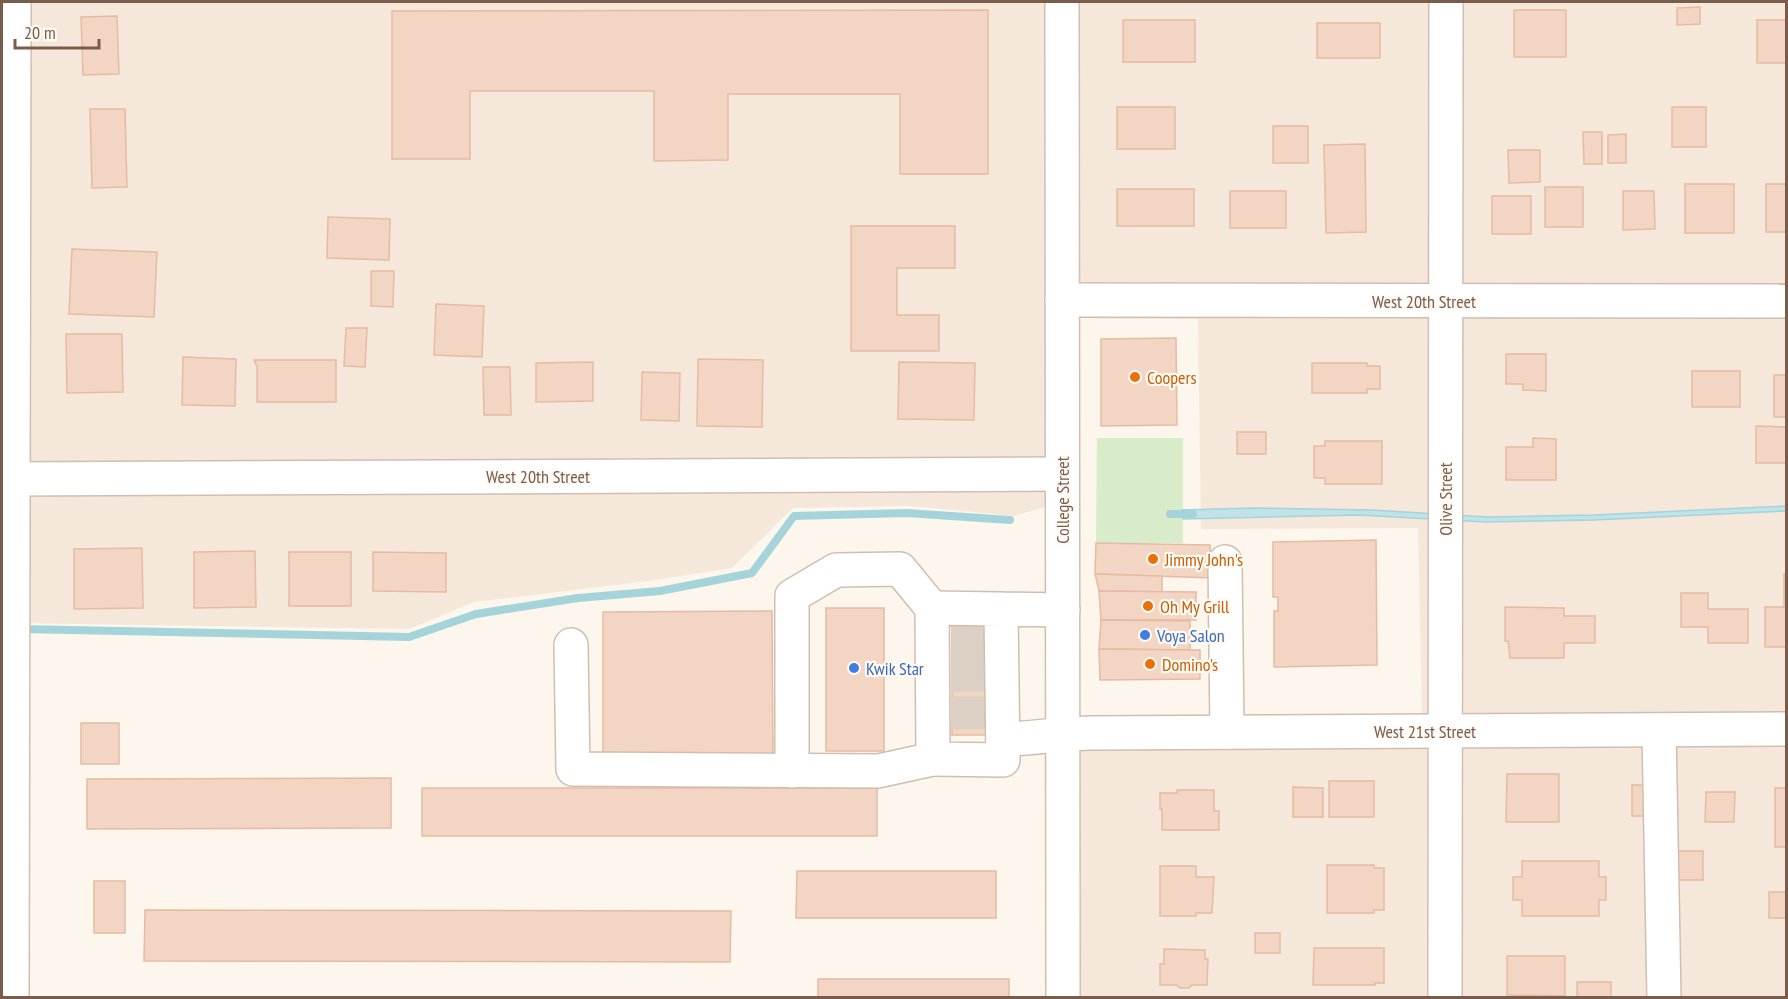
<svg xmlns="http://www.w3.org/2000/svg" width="1788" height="999" viewBox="0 0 1788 999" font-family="'PT Sans Narrow',sans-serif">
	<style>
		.residential { fill: #f5e8da }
		.green { fill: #d8ecc9 }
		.water { fill: #bfe3e8; stroke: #a5d3da; stroke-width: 1.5 }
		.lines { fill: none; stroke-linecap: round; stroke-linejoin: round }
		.stream { stroke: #a5d3da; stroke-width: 8 }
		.building { fill: #f3d5c3; stroke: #e6bba3; stroke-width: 1.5 }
		.minor-tunnel { stroke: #dcd0c4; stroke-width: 33; stroke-dasharray: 33 16; stroke-linecap: butt }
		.minor-casing { stroke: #d1beb0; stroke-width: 36 }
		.minor { stroke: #fff; stroke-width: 33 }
		.food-dot { fill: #e8710a; stroke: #fffaf3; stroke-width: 2 }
		.shop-dot { fill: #3f7fe0; stroke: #fffaf3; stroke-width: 2 }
		.labels { text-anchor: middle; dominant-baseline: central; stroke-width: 4.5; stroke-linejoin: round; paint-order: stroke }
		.street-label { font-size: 18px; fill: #7a5c4d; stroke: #fffaf3 }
		.food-label { font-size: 18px; fill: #c56008; stroke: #fffaf3; text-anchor: start }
		.shop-label { font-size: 18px; fill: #366cbe; stroke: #fffaf3; text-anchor: start }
	</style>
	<rect width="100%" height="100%" fill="#fdf6ec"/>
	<polygon class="residential" points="2,2 1786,2 1786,997 1078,997 1074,716 1422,714 1418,528 1201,529 1198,319 1079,318 1079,497 1014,516 910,506 793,508 732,568 648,581 474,602 409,629 13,623"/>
	<polygon class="green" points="1097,438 1183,438 1183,543 1096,543"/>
	<polygon class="water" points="1786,506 1786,511 1594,520 1486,522 1358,515 1183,519 1182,510 1253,508 1371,510 1488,517 1594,515"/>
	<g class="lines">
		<g class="stream">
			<polyline points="1170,514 1193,514"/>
			<polyline points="20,629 409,637 476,614 578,598 660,591 752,573 794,516 907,513 1010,520"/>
		</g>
	</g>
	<g class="building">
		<polygon points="1700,7 1700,24 1677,25 1677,8"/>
		<polygon points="988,10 988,174 900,174 900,94 728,94 728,160 654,161 654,91 470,91 470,159 392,159 392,11"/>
		<rect x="1514" y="10" width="52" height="47"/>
		<polygon points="117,16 119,74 83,75 81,17"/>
		<rect x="1123" y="20" width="72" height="42"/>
		<rect x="1757" y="20" width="29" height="43"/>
		<rect x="1317" y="23" width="63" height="35"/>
		<rect x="1117" y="107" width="58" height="42"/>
		<rect x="1672" y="107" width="34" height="40"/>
		<polygon points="90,109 125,109 127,187 92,188"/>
		<rect x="1273" y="126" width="35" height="37"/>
		<polygon points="1583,132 1602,132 1602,164 1584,164"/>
		<polygon points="1626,134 1626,163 1608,163 1608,135"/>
		<polygon points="1365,144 1366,232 1326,233 1324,145"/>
		<polygon points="1508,150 1540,150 1540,182 1509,183"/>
		<rect x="1685" y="184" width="49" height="49"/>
		<rect x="1766" y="184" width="20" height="48"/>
		<rect x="1545" y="187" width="38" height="40"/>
		<rect x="1117" y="189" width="77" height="37"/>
		<rect x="1230" y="191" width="56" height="37"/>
		<polygon points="1623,191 1654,191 1655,229 1623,230"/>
		<rect x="1492" y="196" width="39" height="38"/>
		<polygon points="328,217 390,219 389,260 327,258"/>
		<polygon points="851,226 955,226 955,268 897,268 897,315 939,315 939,351 851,351"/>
		<polygon points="72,249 157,252 154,317 69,314"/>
		<polygon points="371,271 394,271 393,307 371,306"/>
		<polygon points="436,304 484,306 482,357 434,355"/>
		<polygon points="346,328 367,328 365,367 344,366"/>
		<polygon points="66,334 122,334 123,392 67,393"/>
		<polygon points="1176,338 1177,425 1101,426 1101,339"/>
		<polygon points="1506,354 1546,354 1546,391 1523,390 1523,384 1506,384"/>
		<polygon points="183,357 236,359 235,406 182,405"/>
		<polygon points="698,359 763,360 762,427 697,426"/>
		<polygon points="254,360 336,360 336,402 257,402 257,367"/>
		<polygon points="593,362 593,401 536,402 536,363"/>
		<polygon points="899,362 975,363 974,420 898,419"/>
		<polygon points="1312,363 1367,363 1367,366 1380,366 1380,389 1367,389 1367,393 1312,393"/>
		<polygon points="483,367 510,367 511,415 484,415"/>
		<rect x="1692" y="371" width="48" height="36"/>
		<polygon points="642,372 680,373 679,421 641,420"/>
		<rect x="1774" y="375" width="12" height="42"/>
		<polygon points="1756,426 1786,427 1786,463 1756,463"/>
		<rect x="1237" y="432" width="29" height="22"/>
		<polygon points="1533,438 1556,439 1556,480 1506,480 1506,447 1533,447"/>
		<polygon points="1325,441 1382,441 1382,484 1325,484 1325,478 1314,478 1314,446 1325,446"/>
		<polygon points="1376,540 1377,665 1274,667 1274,611 1278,611 1278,597 1273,597 1273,542"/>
		<polygon points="1096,543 1210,545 1212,578 1095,574"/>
		<polygon points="142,548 143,608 74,609 74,549"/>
		<polygon points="255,551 256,607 194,608 194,552"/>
		<rect x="289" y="552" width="62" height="54"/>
		<polygon points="373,552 446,553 446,592 373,591"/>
		<polygon points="1095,574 1162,576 1162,592 1099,591"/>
		<polygon points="1784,574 1786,574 1786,647 1765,647 1765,607 1784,607"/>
		<polygon points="1099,591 1196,592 1196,620 1101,620"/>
		<polygon points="1681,593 1708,593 1708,609 1748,609 1748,643 1708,643 1708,627 1681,627"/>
		<polygon points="1505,607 1564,608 1564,616 1595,616 1595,643 1564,643 1564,658 1510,658 1508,641 1505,641"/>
		<rect x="826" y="608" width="58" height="143"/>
		<polygon points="772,611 773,763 603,764 603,612"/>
		<rect x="952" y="620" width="36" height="115"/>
		<polygon points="1101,620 1190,621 1190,650 1099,649"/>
		<polygon points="1099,649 1200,650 1200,679 1100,680"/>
		<rect x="81" y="723" width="38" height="41"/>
		<polygon points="1507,774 1559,774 1559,822 1506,822"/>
		<polygon points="391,778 391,828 87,829 87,779"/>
		<rect x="1329" y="781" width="45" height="36"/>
		<rect x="1632" y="785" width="20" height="31"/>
		<polygon points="1293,787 1323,788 1323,817 1293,817"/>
		<rect x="422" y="788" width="455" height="48"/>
		<rect x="1775" y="788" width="11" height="59"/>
		<polygon points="1177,790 1214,790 1214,811 1219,811 1219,830 1162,830 1162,809 1160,809 1160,793 1177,793"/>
		<polygon points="1706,792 1735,792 1734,822 1705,822"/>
		<polygon points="1674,851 1703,851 1703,880 1673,880"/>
		<polygon points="1522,861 1599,861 1599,877 1606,877 1606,900 1599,900 1599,916 1522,916 1522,900 1513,900 1513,877 1522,877"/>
		<polygon points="1327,865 1374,865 1374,868 1384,868 1384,910 1374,910 1374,913 1327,913"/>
		<polygon points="1160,866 1196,866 1196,877 1214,877 1212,913 1196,913 1196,916 1160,916"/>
		<polygon points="797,871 996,871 996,918 796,918"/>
		<rect x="94" y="881" width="31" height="52"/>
		<rect x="1769" y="892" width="17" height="26"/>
		<polygon points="145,910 731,911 730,962 144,961"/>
		<rect x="1255" y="933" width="25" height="20"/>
		<polygon points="1314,948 1384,948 1384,983 1375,983 1375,985 1313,985"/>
		<polygon points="1164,949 1205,950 1205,959 1208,959 1207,985 1192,985 1189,988 1180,988 1176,985 1160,985 1160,964 1164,964"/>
		<polygon points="1507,956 1565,956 1565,996 1507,995"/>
		<rect x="818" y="979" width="191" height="19"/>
		<rect x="1577" y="982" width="34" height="16"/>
	</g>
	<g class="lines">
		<g class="minor-tunnel">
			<polyline points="952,643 988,643"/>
			<polyline points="952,675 988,675"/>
			<polyline points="952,713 988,713"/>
		</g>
		<defs>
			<g id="minor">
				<polyline points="1062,2 1063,998"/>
				<polyline points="1062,300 1786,301"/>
				<polyline points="13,479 1062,474"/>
				<polyline points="1225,562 1227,732"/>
				<polyline points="1001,609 1003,760 933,759 932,608 1063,610"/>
				<polyline points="571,645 573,769 878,771 933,759"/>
				<polyline points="1659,730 1664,998"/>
				<path d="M1003 739C1032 739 1061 733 1091 733L1786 729"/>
				<polyline points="792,771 792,596 836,570 900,569 932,608"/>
				<polyline points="12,998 14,2"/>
				<polyline points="1445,998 1446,2"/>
			</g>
		</defs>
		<use href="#minor" class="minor-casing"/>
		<use href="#minor" class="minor"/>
	</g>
	<g class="food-dot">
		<circle cx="1135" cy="377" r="6"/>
		<circle cx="1153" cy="559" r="6"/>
		<circle cx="1148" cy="606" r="6"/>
		<circle cx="1150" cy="664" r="6"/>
	</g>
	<g class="shop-dot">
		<circle cx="1145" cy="635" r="6"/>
		<circle cx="854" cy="668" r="6"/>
	</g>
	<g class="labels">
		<g class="street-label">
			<text x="1424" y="301">West 20th Street</text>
			<text x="538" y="476">West 20th Street</text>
			<text transform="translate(1445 499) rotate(-90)">Olive Street</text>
			<text transform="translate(1062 500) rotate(-90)">College Street</text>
			<text x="1425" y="731">West 21st Street</text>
		</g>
		<g class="food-label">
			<text x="1147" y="377">Coopers</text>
			<text x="1165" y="559">Jimmy John's</text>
			<text x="1160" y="606">Oh My Grill</text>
			<text x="1162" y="664">Domino's</text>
		</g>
		<g class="shop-label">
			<text x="1157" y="635">Voya Salon</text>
			<text x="866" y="668">Kwik Star</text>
		</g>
	</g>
	<rect width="1788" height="999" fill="none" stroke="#7a5c4d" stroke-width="6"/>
	<path d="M15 39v9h84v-9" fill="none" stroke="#7a5c4d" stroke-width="3"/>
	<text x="24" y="39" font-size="18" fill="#7a5c4d" stroke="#fffaf3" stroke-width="4.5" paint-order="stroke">20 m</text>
</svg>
